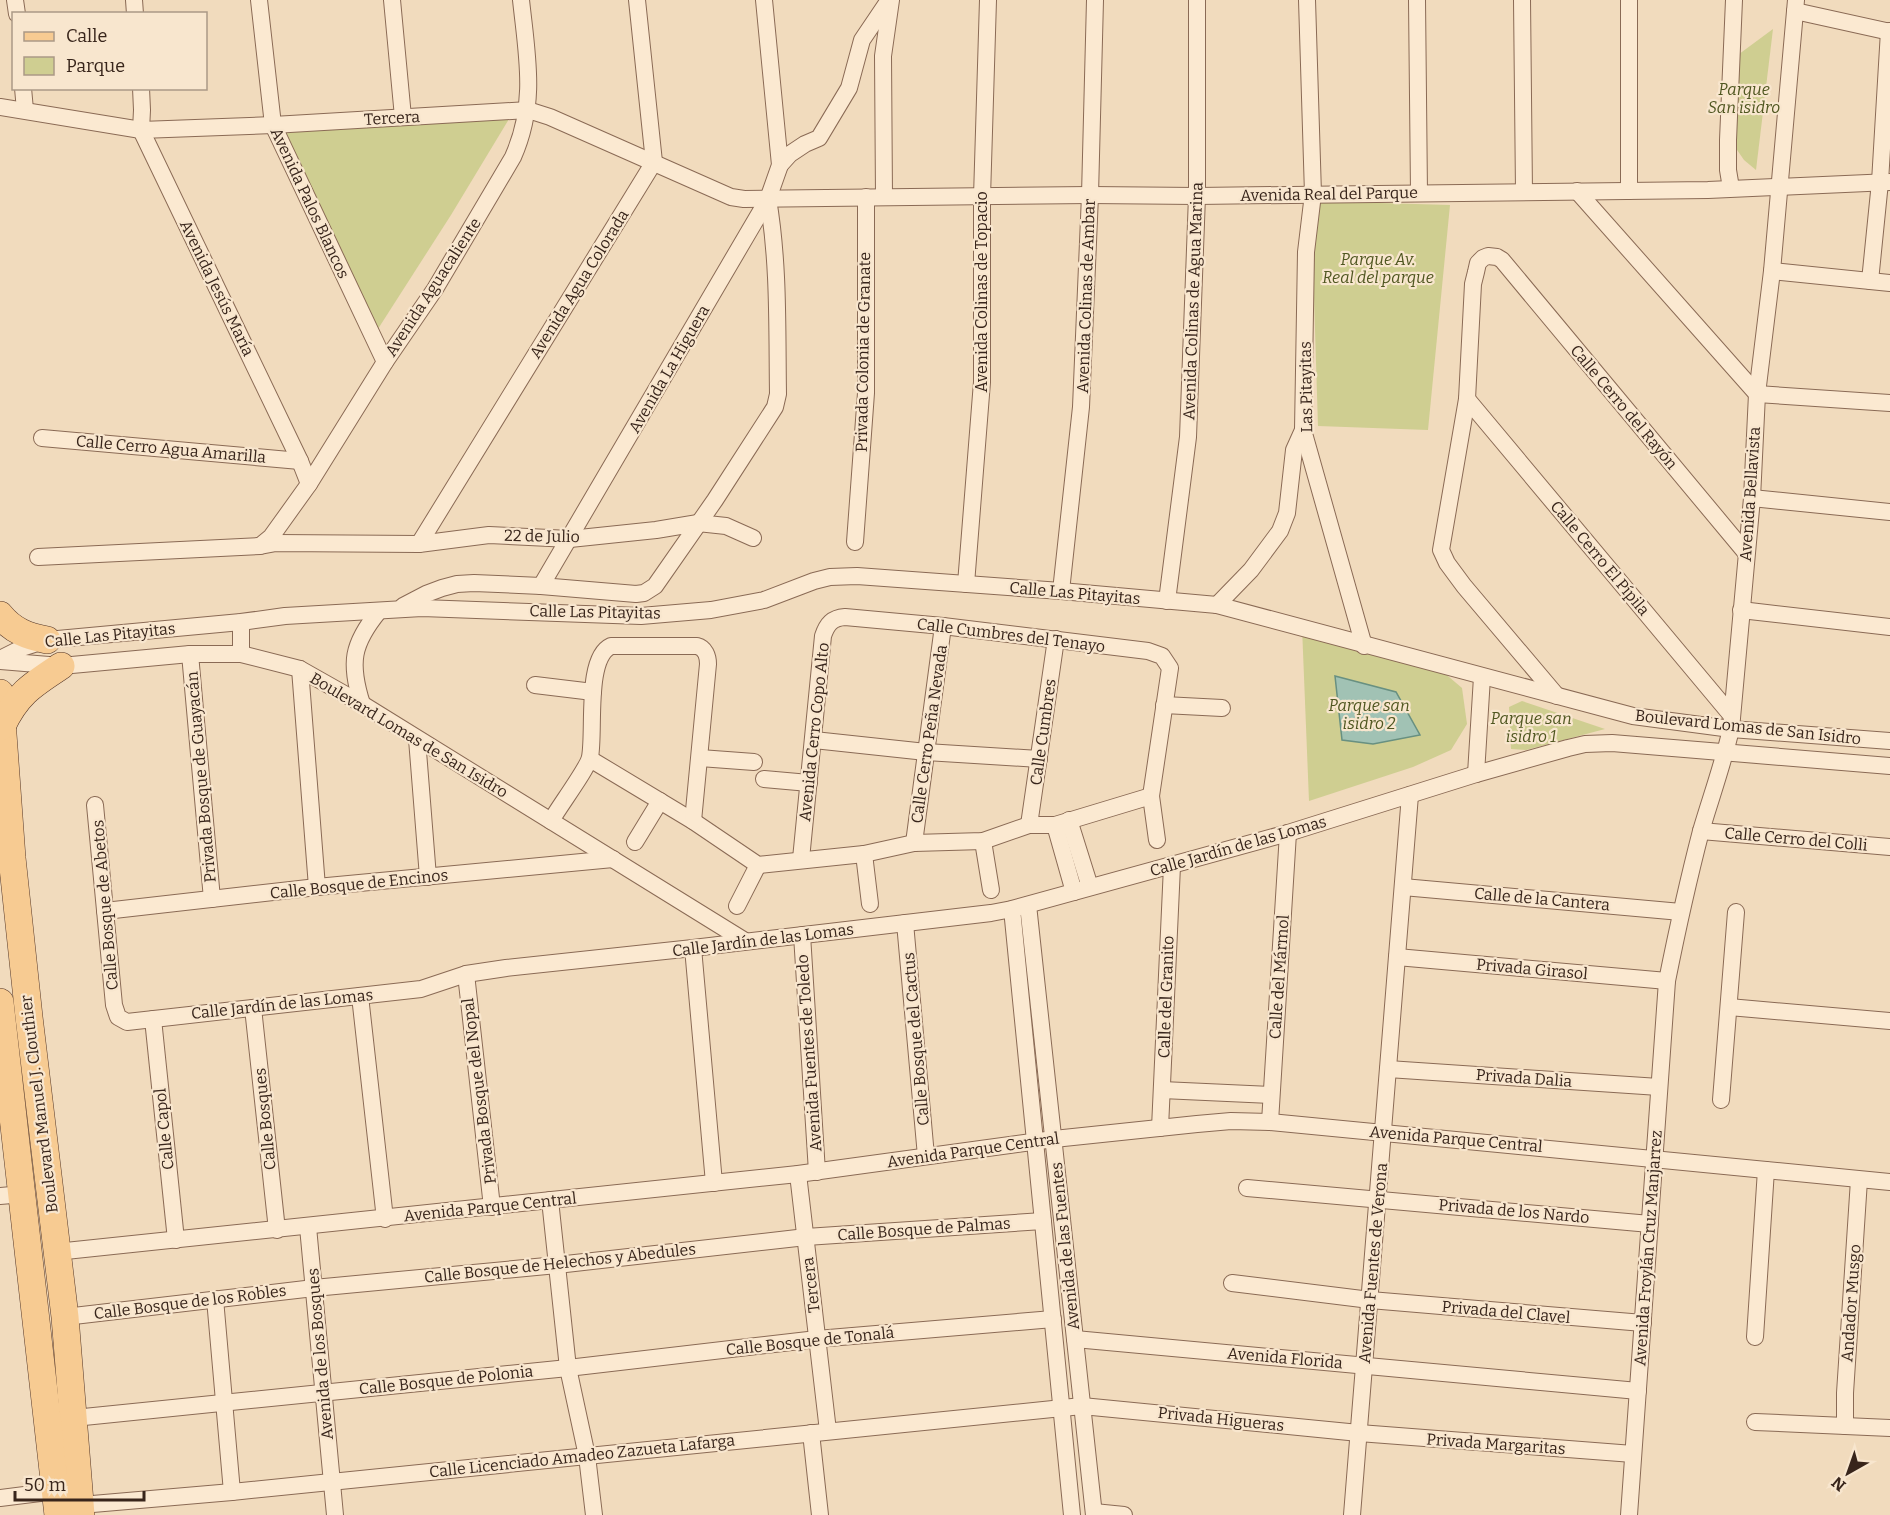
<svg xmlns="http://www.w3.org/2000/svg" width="1890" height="1515" viewBox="0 0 1890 1515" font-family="Bitter,serif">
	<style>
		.green { fill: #cfce91 }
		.water { fill: #a1c2b4; stroke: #689081; stroke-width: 1.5 }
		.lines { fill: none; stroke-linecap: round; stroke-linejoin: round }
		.minor-casing { stroke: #8a6a55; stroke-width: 18 }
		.primary-casing { stroke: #57392a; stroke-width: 28 }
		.minor { stroke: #fbe9d1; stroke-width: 16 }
		.primary { stroke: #f7cb92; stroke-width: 27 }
		.labels { text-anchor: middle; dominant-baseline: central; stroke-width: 4.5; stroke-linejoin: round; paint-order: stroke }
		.park-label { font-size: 16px; font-style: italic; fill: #4f5620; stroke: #f8e6ce }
		.street-label { font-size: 16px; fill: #38251b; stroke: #f8e6ce }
	</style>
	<rect width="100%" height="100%" fill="#f1dbbd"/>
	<g class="green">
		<polygon points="1773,29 1756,170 1744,160 1733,144 1727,63"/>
		<polygon points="509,119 451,215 376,332 281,133"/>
		<polygon points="1311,201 1450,205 1428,430 1318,426"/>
		<polygon points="1302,627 1442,671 1462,688 1467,724 1451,750 1413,767 1309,801"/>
		<polygon points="1522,701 1605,729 1526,750 1511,749 1509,707"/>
	</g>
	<polygon class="water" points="1335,676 1396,692 1420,735 1373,744 1342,740"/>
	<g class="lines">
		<defs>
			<g id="minor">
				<polyline points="15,0 17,14"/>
				<polyline points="134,0 135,14"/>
				<polyline points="259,0 273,125 385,362"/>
				<polyline points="392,0 403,117"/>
				<polyline points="1307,0 1313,194 1306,252 1303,430 1364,646"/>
				<polyline points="1417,0 1419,193"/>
				<polyline points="1522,0 1524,192"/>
				<polyline points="1629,0 1629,191"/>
				<polyline points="1795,11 1890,32"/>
				<polyline points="23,88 25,110"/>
				<polyline points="141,88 142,110 141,130 300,461 309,484"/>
				<polyline points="0,107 141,130 273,125 528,110 550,117 731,197 744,199 1090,195 1197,196 1708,190 1890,182"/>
				<polyline points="780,165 790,154 805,144 819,138 849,88 862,40 889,0"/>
				<polyline points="1731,188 1728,170 1728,140 1734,0"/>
				<polyline points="1577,191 1757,394 1890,403"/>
				<polyline points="884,197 883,56 891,0"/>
				<polyline points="1772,271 1890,283"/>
				<polyline points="1870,281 1880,182 1889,31"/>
				<polyline points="1467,399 1732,716"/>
				<polyline points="42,438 300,461"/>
				<polyline points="1752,498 1890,512"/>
				<polyline points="855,542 866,393 866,197"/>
				<polyline points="419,544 654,162 637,0"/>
				<path d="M260 546 271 537 309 484 385 362 435 289 513 157C537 103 527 56 521 0"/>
				<polyline points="38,557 260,546 276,543 419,544 489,535 570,539 656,530 698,523 726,526 753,538"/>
				<polyline points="966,584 982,382 982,197 988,0"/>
				<polyline points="541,586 768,199 780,165 764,0"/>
				<polyline points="1061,591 1081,407 1090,195 1095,0"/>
				<polyline points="1167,601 1188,437 1197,196 1197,0"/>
				<polyline points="1217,605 1251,570 1280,531 1287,513 1294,450 1303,430"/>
				<path d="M403 606 426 594 442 588 457 584 474 583 541 586 636 594 644 593 655 586 715 500 775 407 778 394C777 329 779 264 768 199"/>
				<polyline points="1741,610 1890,627"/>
				<polyline points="190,654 212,899"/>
				<polyline points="241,654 241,622"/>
				<polyline points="0,659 22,648 47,640 241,622 285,616 422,608 641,616 711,610 764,600 814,581 830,577 857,576 1061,591 1217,605 1633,716 1731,729 1890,741"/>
				<polyline points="0,661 61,666 190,654 241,654 300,669 362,704 745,941"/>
				<polyline points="300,669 317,887"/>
				<polyline points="535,685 593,692"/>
				<polyline points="1557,696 1464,586 1447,563 1441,550 1467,399 1473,284 1476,272 1478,263 1483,258 1488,256 1497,257 1502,260 1746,553"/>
				<path d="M362 704C349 663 352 644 379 611"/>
				<polyline points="1164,705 1222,708"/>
				<polyline points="417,739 428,877"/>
				<polyline points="814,740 926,752 1039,759"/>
				<polyline points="700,758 754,762"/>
				<polyline points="590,759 693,821 758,865 864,854 914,843 983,841 1029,825 1055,825 1151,796"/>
				<polyline points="1476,774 1482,677"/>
				<polyline points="764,779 809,783"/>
				<polyline points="95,805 114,1005 118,1017 127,1022 421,989 466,974 506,968 693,948 991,913 1012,909 1288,833 1476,774 1568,748 1585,744 1612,743 1890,766"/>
				<polyline points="1069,820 1090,887"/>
				<path d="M551 821C558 808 588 768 590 757 595 731 585 658 611 646H697C705 648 708 656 708 664L693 821"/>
				<polyline points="1029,825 1056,639"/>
				<polyline points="1055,825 1074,892"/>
				<polyline points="1701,831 1890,847"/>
				<polyline points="983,841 991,890"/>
				<polyline points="635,842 660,801"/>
				<polyline points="914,843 943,626"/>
				<polyline points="864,854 870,904"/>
				<path d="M801 859 823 636C827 624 832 618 845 617L943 626 1148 651 1162 656 1170 668 1151 796 1157 840"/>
				<polyline points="1403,887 1681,912"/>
				<polyline points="1028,905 1094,1515"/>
				<polyline points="737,906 758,865"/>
				<polyline points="1012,909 1072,1515"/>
				<polyline points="105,911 317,887 613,859"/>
				<polyline points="905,923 926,1156"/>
				<polyline points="802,935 817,1172"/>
				<polyline points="693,948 714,1183"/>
				<polyline points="1397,957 1667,981"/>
				<polyline points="466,974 492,1207"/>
				<polyline points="360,996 385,1219"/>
				<polyline points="1729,1007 1890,1021"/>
				<polyline points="253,1008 277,1230"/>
				<polyline points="153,1019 176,1240"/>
				<polyline points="1388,1069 1659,1087"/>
				<polyline points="1162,1090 1271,1095"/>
				<polyline points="1721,1100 1736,912"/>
				<polyline points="1270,1122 1288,833"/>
				<polyline points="1160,1128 1172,866"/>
				<polyline points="798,1174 828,1431"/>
				<polyline points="1247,1188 1650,1224"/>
				<polyline points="0,1196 23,1194"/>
				<polyline points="550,1200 568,1368 587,1456 594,1515"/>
				<polyline points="308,1227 335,1515"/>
				<polyline points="56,1252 798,1174 1054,1139 1197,1124 1231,1121 1270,1122 1890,1182"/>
				<polyline points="1232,1283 1370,1300 1643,1323"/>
				<polyline points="215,1299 232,1492"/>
				<polyline points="65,1317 314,1288 557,1265 806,1237 1043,1221"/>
				<polyline points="1755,1337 1766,1170"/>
				<polyline points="1075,1339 1638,1391"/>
				<polyline points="74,1418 568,1368 817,1339 1053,1319"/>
				<polyline points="1755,1422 1890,1428"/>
				<polyline points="1845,1426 1845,1393 1859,1180"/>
				<polyline points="811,1433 820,1515"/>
				<polyline points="0,1498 56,1491"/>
				<polyline points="81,1505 232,1492 1082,1406 1359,1433 1633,1454"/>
				<polyline points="1094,1512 1124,1515"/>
				<polyline points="1352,1515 1410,795"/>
				<path d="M1629 1515 1667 981C1677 931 1688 881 1701 831 1711 797 1723 764 1731 729L1752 498 1757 394 1772 271 1796 0"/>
			</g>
			<g id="primary">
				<path d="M0 615C13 631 27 636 47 640"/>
				<polyline points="0,693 12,858 29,1017 65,1317 81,1515"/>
				<path d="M2 726C17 694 32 685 61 666"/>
				<polyline points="0,1002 58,1515"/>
			</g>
		</defs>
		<use href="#minor" class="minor-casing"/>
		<use href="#primary" class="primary-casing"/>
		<use href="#minor" class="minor"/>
		<use href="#primary" class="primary"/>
	</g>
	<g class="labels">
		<g class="park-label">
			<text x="1744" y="89">Parque<tspan x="1744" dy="18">San isidro</tspan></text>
			<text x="1378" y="259">Parque Av.<tspan x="1378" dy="18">Real del parque</tspan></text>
			<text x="1369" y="705">Parque san<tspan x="1369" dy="18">isidro 2</tspan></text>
			<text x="1531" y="718">Parque san<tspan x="1531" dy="18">isidro 1</tspan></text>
		</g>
		<g class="street-label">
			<text transform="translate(392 118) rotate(-3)">Tercera</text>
			<text transform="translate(1329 194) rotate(-1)">Avenida Real del Parque</text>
			<text transform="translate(310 203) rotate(65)">Avenida Palos Blancos</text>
			<text transform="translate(579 284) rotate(-58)">Avenida Agua Colorada</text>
			<text transform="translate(433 287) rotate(-57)">Avenida Aguacaliente</text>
			<text transform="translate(217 288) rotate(64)">Avenida Jesús María</text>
			<text transform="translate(981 292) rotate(-90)">Avenida Colinas de Topacio</text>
			<text transform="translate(1086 296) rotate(-88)">Avenida Colinas de Ambar</text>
			<text transform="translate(1193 301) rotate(-88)">Avenida Colinas de Agua Marina</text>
			<text transform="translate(863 352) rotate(-89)">Privada Colonia de Granate</text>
			<text transform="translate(669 369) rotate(-60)">Avenida La Higuera</text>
			<text transform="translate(1306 387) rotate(-91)">Las Pitayitas</text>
			<text transform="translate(1624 407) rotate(50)">Calle Cerro del Rayón</text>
			<text transform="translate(171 449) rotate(5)">Calle Cerro Agua Amarilla</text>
			<text transform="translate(1750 494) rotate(-86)">Avenida Bellavista</text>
			<text transform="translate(542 536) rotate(1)">22 de Julio</text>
			<text transform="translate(1600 558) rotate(50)">Calle Cerro El Pípila</text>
			<text transform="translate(1075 593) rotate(5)">Calle Las Pitayitas</text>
			<text transform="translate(595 612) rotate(1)">Calle Las Pitayitas</text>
			<text transform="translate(110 635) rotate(-6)">Calle Las Pitayitas</text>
			<text transform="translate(1011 635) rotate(7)">Calle Cumbres del Tenayo</text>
			<text transform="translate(1748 727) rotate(6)">Boulevard Lomas de San Isidro</text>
			<text transform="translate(814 732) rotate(-84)">Avenida Cerro Copo Alto</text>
			<text transform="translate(1043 732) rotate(-82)">Calle Cumbres</text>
			<text transform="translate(929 734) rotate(-82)">Calle Cerro Peña Nevada</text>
			<text transform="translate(409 735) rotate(31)">Boulevard Lomas de San Isidro</text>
			<text transform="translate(201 777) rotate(-95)">Privada Bosque de Guayacán</text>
			<text transform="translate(1796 839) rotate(5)">Calle Cerro del Colli</text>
			<text transform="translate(1238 846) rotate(-16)">Calle Jardín de las Lomas</text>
			<text transform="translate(359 884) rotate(-6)">Calle Bosque de Encinos</text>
			<text transform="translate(1542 899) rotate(5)">Calle de la Cantera</text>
			<text transform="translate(105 905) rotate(-95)">Calle Bosque de Abetos</text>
			<text transform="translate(763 940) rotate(-7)">Calle Jardín de las Lomas</text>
			<text transform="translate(1532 969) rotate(5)">Privada Girasol</text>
			<text transform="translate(1279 977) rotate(-86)">Calle del Mármol</text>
			<text transform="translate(1166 997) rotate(-88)">Calle del Granito</text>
			<text transform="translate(282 1004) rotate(-6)">Calle Jardín de las Lomas</text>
			<text transform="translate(916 1039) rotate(-95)">Calle Bosque del Cactus</text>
			<text transform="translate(809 1053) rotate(-94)">Avenida Fuentes de Toledo</text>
			<text transform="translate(1524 1078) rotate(4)">Privada Dalia</text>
			<text transform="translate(479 1091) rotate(-97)">Privada Bosque del Nopal</text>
			<text transform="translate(39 1104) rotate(-97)">Boulevard Manuel J. Clouthier</text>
			<text transform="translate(265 1119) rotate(-96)">Calle Bosques</text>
			<text transform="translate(164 1129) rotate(-96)">Calle Capol</text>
			<text transform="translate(1456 1139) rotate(5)">Avenida Parque Central</text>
			<text transform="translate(973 1150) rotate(-8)">Avenida Parque Central</text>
			<text transform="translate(490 1207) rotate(-6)">Avenida Parque Central</text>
			<text transform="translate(1514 1211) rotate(5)">Privada de los Nardo</text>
			<text transform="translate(924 1229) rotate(-4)">Calle Bosque de Palmas</text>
			<text transform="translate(1065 1246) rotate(-96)">Avenida de las Fuentes</text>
			<text transform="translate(1648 1248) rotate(-86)">Avenida Froylán Cruz Manjarrez</text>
			<text transform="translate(560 1263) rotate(-6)">Calle Bosque de Helechos y Abedules</text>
			<text transform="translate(1373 1263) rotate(-85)">Avenida Fuentes de Verona</text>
			<text transform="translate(811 1285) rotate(-97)">Tercera</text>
			<text transform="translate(190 1302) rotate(-7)">Calle Bosque de los Robles</text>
			<text transform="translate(1851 1303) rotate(-86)">Andador Musgo</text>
			<text transform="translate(1506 1312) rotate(5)">Privada del Clavel</text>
			<text transform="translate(810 1341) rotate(-6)">Calle Bosque de Tonalá</text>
			<text transform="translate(320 1354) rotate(-95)">Avenida de los Bosques</text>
			<text transform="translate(1285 1358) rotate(5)">Avenida Florida</text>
			<text transform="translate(446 1380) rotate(-6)">Calle Bosque de Polonia</text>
			<text transform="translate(1221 1419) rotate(6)">Privada Higueras</text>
			<text transform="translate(1496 1444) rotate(4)">Privada Margaritas</text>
			<text transform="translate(582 1456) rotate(-6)">Calle Licenciado Amadeo Zazueta Lafarga</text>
		</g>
	</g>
	<rect x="12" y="12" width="195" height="78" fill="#f8e6ce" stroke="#ab9986" stroke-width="1.5"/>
	<rect x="24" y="32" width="30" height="9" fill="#f7cb92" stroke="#ab9986" stroke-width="1.5"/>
	<text x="66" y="42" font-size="18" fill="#38251b">Calle</text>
	<rect x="24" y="57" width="30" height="18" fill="#cfce91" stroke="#ab9986" stroke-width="1.5"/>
	<text x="66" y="72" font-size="18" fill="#38251b">Parque</text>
	<g transform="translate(1848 1473) rotate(220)" stroke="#f8e6ce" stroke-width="4.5" paint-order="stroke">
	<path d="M0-4.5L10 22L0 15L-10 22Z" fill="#38251b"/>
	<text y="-9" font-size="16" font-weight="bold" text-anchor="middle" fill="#38251b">N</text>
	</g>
	<path d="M15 1491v9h129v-9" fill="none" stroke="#38251b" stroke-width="3"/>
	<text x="24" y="1491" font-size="18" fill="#38251b" stroke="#f8e6ce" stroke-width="4.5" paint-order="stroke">50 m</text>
</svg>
